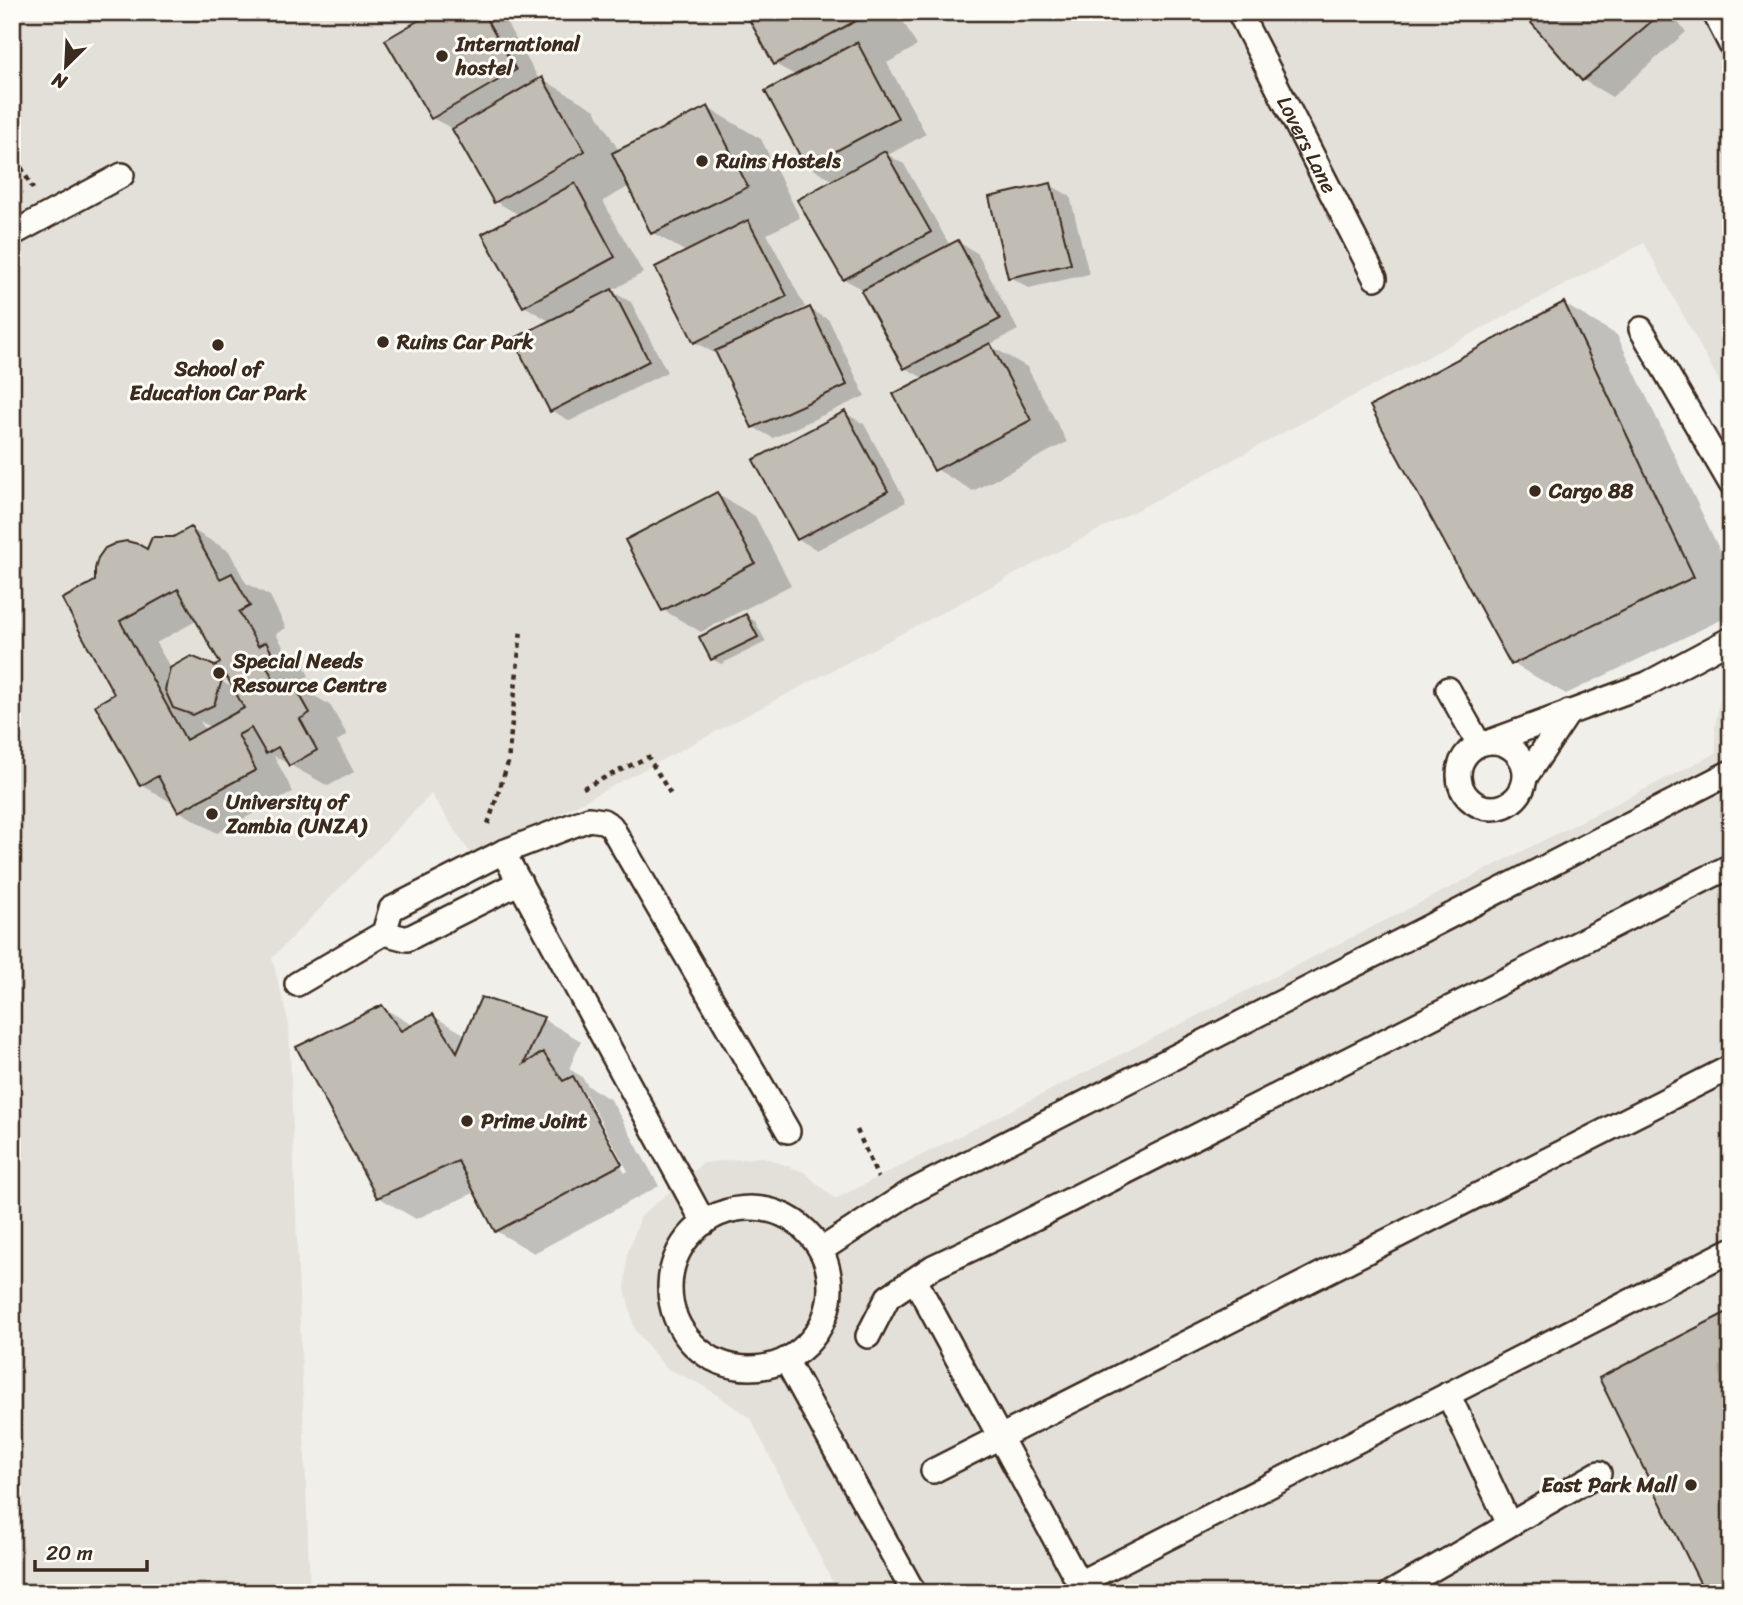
<svg xmlns="http://www.w3.org/2000/svg" width="1743" height="1605" font-family="Sriracha,sans-serif">
<rect width="100%" height="100%" fill="#f1efea"/>
<filter id="ink" filterUnits="userSpaceOnUse"><feTurbulence type="fractalNoise" baseFrequency=".0143" numOctaves="2"/><feDisplacementMap in="SourceGraphic" scale="14" xChannelSelector="R" yChannelSelector="G"/><feConvolveMatrix kernelMatrix="1 2 1 2 8 2 1 2 1" color-interpolation-filters="sRGB"/></filter>
<g filter="url(#ink)">
<path fill="#e3e0da" d="M 12,12 L 1731,12 L 1731,403 L 1644,243 L 474,859 L 431,794 L 272,958 L 289,1024 L 310,1593 L 12,1593 Z
M 1731,676 L 1731,1593 L 838,1593 L 751,1419 L 704,1386 L 666,1368 L 635,1330 L 625,1289 L 627,1254 L 641,1216 L 703,1163 L 763,1157 L 804,1172 L 835,1199 L 1716,753 L 1715,728 L 1719,703 Z"/>
<path fill="#0003" fill-rule="evenodd" d="M 437,12 L 500,12 L 540,81 L 542,79 L 595,110 L 619,151 L 708,108 L 761,139 L 800,218 L 767,234 L 805,307 L 791,314 L 793,317 L 810,309 L 829,320 L 865,396 L 773,438 L 753,427 L 718,351 L 714,353 L 695,342 L 688,253 L 653,233 L 630,186 L 603,201 L 643,273 L 611,291 L 631,302 L 667,372 L 570,421 L 551,410 L 551,322 L 524,306 L 519,215 L 495,201 L 455,130 L 432,118 Z
M 747,12 L 898,12 L 917,46 L 887,63 L 926,134 L 888,155 L 904,164 L 950,246 L 958,242 L 977,253 L 1018,330 L 989,345 L 1027,367 L 1067,442 L 973,491 L 936,469 L 925,379 L 905,368 L 863,290 L 844,279 L 834,181 L 808,166 L 797,76 L 775,64 Z
M 1532,12 L 1669,12 L 1686,32 L 1612,97 L 1583,80 Z
M 1050,185 L 1070,196 L 1089,274 L 1029,288 L 1010,277 Z
M 1564,304 L 1617,335 L 1731,574 L 1731,615 L 1566,694 L 1513,664 Z
M 845,413 L 864,424 L 906,502 L 817,550 L 798,539 Z
M 717,494 L 755,516 L 791,585 L 701,632 L 663,610 Z
M 191,529 L 229,551 L 246,583 L 270,596 L 286,628 L 276,634 L 289,657 L 304,666 L 309,676 L 300,682 L 304,690 L 330,705 L 347,735 L 337,741 L 354,772 L 328,786 L 274,756 L 293,792 L 217,833 L 179,811 L 176,805 L 141,785 L 116,695 L 64,599 L 148,551 ZM 198,620 L 222,664 L 215,668 L 171,669 L 156,643 ZM 218,675 L 233,684 L 233,688 L 216,678 ZM 200,721 L 212,728 L 206,731 Z
M 746,616 L 755,621 L 766,642 L 721,664 L 712,659 Z
M 482,999 L 543,1019 L 581,1041 L 569,1069 L 581,1076 L 588,1086 L 611,1100 L 659,1186 L 534,1253 L 496,1231 L 476,1192 L 416,1219 L 378,1197 L 382,1007 L 414,1026 L 433,1016 L 466,1035 ZM 576,1085 L 584,1091 L 628,1171 L 625,1173 Z"/>
<path fill="#c1bcb4" stroke="#3b2a1e" stroke-width="2" fill-rule="evenodd" d="M 433,12 L 482,12 L 516,70 L 431,119 L 385,40 Z
M 745,12 L 863,12 L 865,16 L 774,65 Z
M 1530,12 L 1656,12 L 1659,15 L 1582,81 L 1525,16 Z
M 857,42 L 898,118 L 806,167 L 765,91 Z
M 542,77 L 585,151 L 494,203 L 452,129 Z
M 708,106 L 748,187 L 651,234 L 612,153 Z
M 885,151 L 931,232 L 843,280 L 797,200 Z
M 575,183 L 615,257 L 523,307 L 482,234 Z
M 1051,183 L 1071,264 L 1008,278 L 989,197 Z
M 748,220 L 787,296 L 694,343 L 655,267 Z
M 958,240 L 1000,319 L 904,369 L 861,291 Z
M 612,289 L 649,361 L 550,412 L 513,339 Z
M 1564,302 L 1694,577 L 1511,665 L 1370,406 Z
M 810,307 L 847,385 L 752,428 L 715,351 Z
M 990,343 L 1031,420 L 934,471 L 893,394 Z
M 845,411 L 888,491 L 797,540 L 753,460 Z
M 717,492 L 755,563 L 662,611 L 625,540 Z
M 191,527 L 220,579 L 232,573 L 250,606 L 239,612 L 258,646 L 266,642 L 273,655 L 263,660 L 279,689 L 292,681 L 310,713 L 300,719 L 317,750 L 289,766 L 278,747 L 266,754 L 251,728 L 238,735 L 256,770 L 178,812 L 158,776 L 140,786 L 95,705 L 114,694 L 62,599 L 95,581 L 95,569 L 98,558 L 105,548 L 116,543 L 127,541 L 138,544 L 147,549 L 152,537 L 173,537 ZM 178,589 L 220,663 L 215,666 L 191,656 L 170,668 L 165,690 L 173,708 L 193,715 L 214,705 L 222,680 L 227,677 L 244,708 L 186,740 L 120,621 Z
M 746,614 L 758,637 L 711,660 L 699,637 Z
M 481,997 L 544,1017 L 524,1064 L 543,1052 L 563,1081 L 573,1076 L 622,1164 L 495,1232 L 458,1161 L 377,1198 L 296,1047 L 382,1005 L 401,1031 L 433,1014 L 457,1052 Z
M 1731,1310 L 1731,1593 L 1705,1593 L 1599,1378 Z"/>
<g fill="none" stroke-linecap="round" stroke-linejoin="round">
<defs>
<g id="lane">
<path id="s1" d="M 1239,12 L 1375,278"/>
<path d="M 1714,12 L 1731,45"/>
<path d="M 12,234 L 122,175"/>
<path d="M 1641,329 L 1731,484"/>
<path d="M 1448,689 L 1479,744"/>
<path d="M 1492,741 L 1647,684 L 1731,639"/>
<circle cx="1492" cy="775" r="33"/>
<path d="M 1526,776 L 1569,712"/>
<path d="M 384,933 L 407,939 L 520,882"/>
<path d="M 297,984 L 384,933 L 391,909 L 503,852"/>
<circle cx="750" cy="1288" r="80"/>
<path d="M 704,1223 L 503,852 L 589,819 L 603,821 L 611,826 L 788,1131"/>
<path d="M 821,1250 L 909,1193 L 1731,772"/>
<path d="M 915,1280 L 1079,1583"/>
<path d="M 868,1336 L 888,1297 L 933,1267 L 1001,1235 L 1731,866"/>
<path d="M 786,1360 L 914,1593"/>
<path d="M 1448,1394 L 1509,1524"/>
<path d="M 933,1471 L 1731,1067"/>
<path d="M 1082,1593 L 1079,1583 L 1731,1250"/>
<path d="M 1391,1593 L 1599,1473"/>
</g>
</defs>
<use href="#lane" stroke="#3b2a1e" stroke-width="28"/>
<path stroke="#3b2a1e" stroke-width="4.5" stroke-dasharray="5 5" stroke-linecap="butt" d="M 12,150 L 33,189
M 583,788 L 648,757 L 673,798
M 488,824 L 508,763 L 521,629
M 857,1130 L 878,1178"/>
<use href="#lane" stroke="#fdfcf7" stroke-width="23"/>
</g>
</g>
<g fill="#3b2a1e" stroke="#fdfcf7" stroke-width="2.5">
<circle cx="442" cy="56" r="7"/>
<circle cx="702" cy="161" r="7"/>
<circle cx="383" cy="342" r="7"/>
<circle cx="218" cy="345" r="7"/>
<circle cx="1535" cy="491" r="7"/>
<circle cx="219" cy="673" r="7"/>
<circle cx="212" cy="814" r="7"/>
<circle cx="467" cy="1121" r="7"/>
<circle cx="1691" cy="1485" r="7"/>
</g>
<g text-anchor="middle" dominant-baseline="central" stroke-width="6" stroke-linejoin="round" paint-order="stroke">
<g font-size="21" font-weight="bold" fill="#3b2a1e" stroke="#fdfcf7" text-anchor="start">
<text x="456" y="44">International<tspan x="456" dy="24">hostel</tspan></text>
<text x="716" y="161">Ruins Hostels</text>
<text x="397" y="342">Ruins Car Park</text>
<text x="218" y="369" text-anchor="middle">School of<tspan x="218" dy="24">Education Car Park</tspan></text>
<text x="1549" y="491">Cargo 88</text>
<text x="233" y="661">Special Needs<tspan x="233" dy="24">Resource Centre</tspan></text>
<text x="226" y="802">University of<tspan x="226" dy="24">Zambia (UNZA)</tspan></text>
<text x="481" y="1121">Prime Joint</text>
<text x="1677" y="1485" text-anchor="end">East Park Mall</text>
</g>
<g font-size="21" fill="#3b2a1e" stroke="#fdfcf7">
<text stroke="none"><textPath href="#s1" startOffset="149">Lovers Lane</textPath></text>
</g>
</g>
<rect width="1743" height="1605" fill="none" stroke="#fdfcf7" stroke-width="42"/>
<rect x="21" y="21" width="1701" height="1563" fill="none" stroke="#3b2a1e" stroke-width="2.5" filter="url(#ink)"/>
<g transform="translate(66 66) rotate(204)" stroke="#fdfcf7" stroke-width="5" paint-order="stroke">
<path d="M0-5L12 26L0 18L-12 26Z" fill="#3b2a1e"/>
<text y="-10" font-size="19" font-weight="bold" text-anchor="middle" fill="#3b2a1e">N</text>
</g>
<path d="M35 1560v10h112v-10" fill="none" stroke="#3b2a1e" stroke-width="3.5"/>
<text x="46" y="1560" font-size="21" fill="#3b2a1e" stroke="#fdfcf7" stroke-width="5" paint-order="stroke">20 m</text>
</svg>
